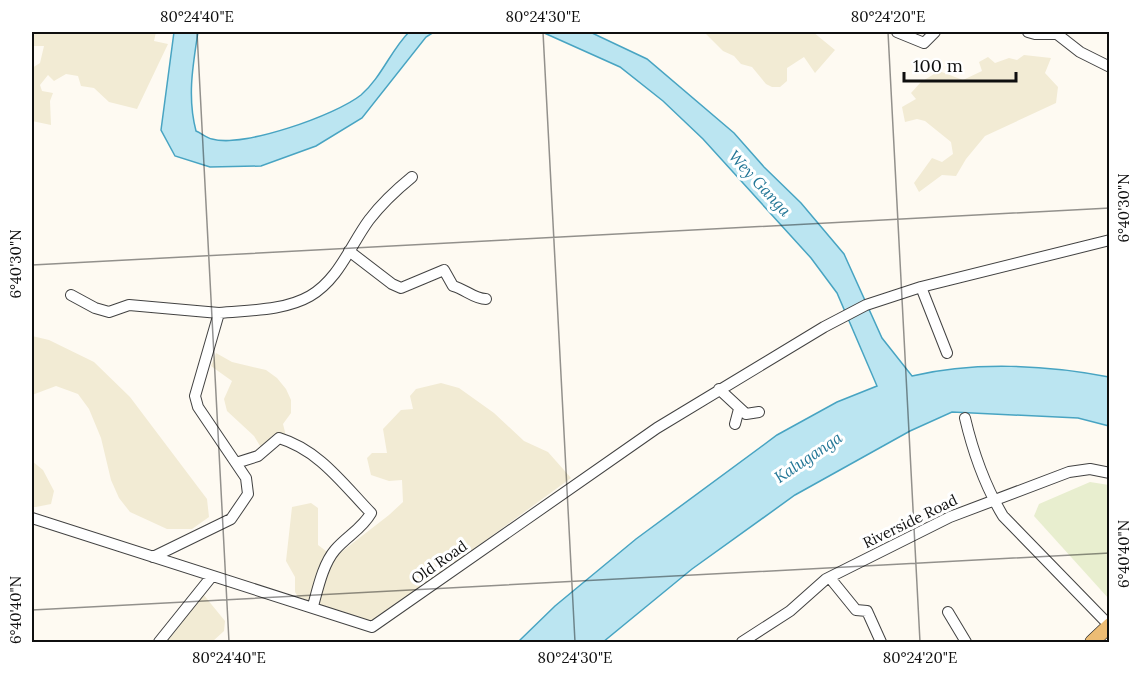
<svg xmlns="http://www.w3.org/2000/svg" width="1141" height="674" font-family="Lora,serif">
<rect width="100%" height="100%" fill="#fefaf2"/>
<path fill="#f2ebd4" d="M 32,32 L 156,32 L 154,41 L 168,44 L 137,109 L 109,102 L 94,88 L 81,86 L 78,76 L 66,74 L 54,81 L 48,75 L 40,85 L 42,91 L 53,93 L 50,101 L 51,125 L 32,121 L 32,68 L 40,63 L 44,46 L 32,46 Z
M 704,32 L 813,32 L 835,50 L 815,73 L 804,57 L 787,68 L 787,81 L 780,87 L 772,87 L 766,84 L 752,67 L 741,64 L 734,56 L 723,51 Z
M 1024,55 L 1051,58 L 1045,73 L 1058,87 L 1056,103 L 985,136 L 966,159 L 956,176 L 942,175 L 919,192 L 914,183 L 932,158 L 942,162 L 953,154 L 951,142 L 925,121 L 917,119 L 905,122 L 902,107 L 916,99 L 911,93 L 921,82 L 939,71 L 963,80 L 982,71 L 979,62 L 988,57 L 995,63 L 1009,58 L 1017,60 Z
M 32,336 L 49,340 L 94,362 L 130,397 L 207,499 L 209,517 L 192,529 L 167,529 L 130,512 L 119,498 L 111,480 L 101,438 L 89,409 L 78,394 L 56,386 L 32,395 Z
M 216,353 L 232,362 L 266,370 L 277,378 L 286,389 L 291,400 L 291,413 L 283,424 L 286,436 L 265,454 L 254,436 L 227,411 L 224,399 L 232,381 L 211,366 Z
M 441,383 L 459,388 L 494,413 L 524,441 L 548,452 L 571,478 L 378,619 L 368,621 L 298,597 L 295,592 L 295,577 L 286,561 L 292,507 L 311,503 L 318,508 L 318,545 L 330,554 L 340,553 L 389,515 L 403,502 L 402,480 L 389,481 L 371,475 L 367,458 L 372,453 L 387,453 L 383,429 L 401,410 L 413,409 L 410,396 L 416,389 Z
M 32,461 L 43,470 L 54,491 L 51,504 L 36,507 L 32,507 Z
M 203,594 L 225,621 L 224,631 L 212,642 L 167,642 Z"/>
<path fill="#e8eecf" d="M 1090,482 L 1109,485 L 1109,599 L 1034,516 L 1039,504 Z"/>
<path fill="#bbe5f1" stroke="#48a4c2" stroke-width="1.5" d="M 174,32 L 198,32 C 193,65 187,97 196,131 C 201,133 207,138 212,139 C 243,148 336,115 361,95 C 381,78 391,50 409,32 L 434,32 L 426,37 L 362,118 L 316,146 L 261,166 L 210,167 L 175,156 L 161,130 Z
M 542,32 L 590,32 L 647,59 L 734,133 L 764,167 L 801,203 L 844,254 L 882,338 L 912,376 C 975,361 1047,365 1109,377 L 1109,426 L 1078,418 L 952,412 L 910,431 L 795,495 L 692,569 L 603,642 L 518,642 L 555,606 L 636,539 L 777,435 L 837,402 L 877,386 L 837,293 L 811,258 L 703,139 L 663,101 L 620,67 Z"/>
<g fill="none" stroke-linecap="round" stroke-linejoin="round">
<defs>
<path id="minor" d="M 897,32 L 924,43 L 935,32
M 1028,32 L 1035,34 L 1057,34 L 1080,52 L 1110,67
M 349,251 L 392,284 L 401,288 L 444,270 L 453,286 C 465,289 474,299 486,299
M 921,287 L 947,353
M 71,295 L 95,308 L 109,312 L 129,305 L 219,313
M 719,389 L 746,414 L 759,412
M 965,418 C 973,452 985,486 1003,516 L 1109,625
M 735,424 L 739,409
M 236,463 L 258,456 L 279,438 C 319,450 343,484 371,513 C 362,529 347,536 335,550 C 323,564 318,588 313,606
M 32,518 L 372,627 L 657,428 L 824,327 L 866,305 L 921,287 L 1110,240
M 153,557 L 231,519 L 248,494 L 246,478 L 198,407 L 195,396 L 219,313 C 248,310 284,311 310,296 C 339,279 350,246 369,220 C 382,203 396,190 412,177
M 830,578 L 856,610 L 867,611 L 881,642
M 948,612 L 966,642
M 159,642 L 212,576
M 742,642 L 790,611 L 826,579 L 950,517 L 1069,472 L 1090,469 L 1110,473"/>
<path id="major" d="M 1092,642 L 1110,625"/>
</defs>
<use href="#minor" stroke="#424242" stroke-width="12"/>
<use href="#major" stroke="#202020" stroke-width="15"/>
<use href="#minor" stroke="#fff" stroke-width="10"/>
<use href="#major" stroke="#ecbc74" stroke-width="14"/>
</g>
<path fill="none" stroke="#0f0f0f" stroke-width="1.5" stroke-opacity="0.45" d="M 197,32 L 229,642M 543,32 L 575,642M 888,32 L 920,642M 32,265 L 1110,208M 32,610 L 1110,553"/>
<g text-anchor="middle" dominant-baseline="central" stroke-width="6" stroke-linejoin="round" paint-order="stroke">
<g font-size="15" fill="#0f0f0f" stroke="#fff">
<text transform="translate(910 521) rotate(-26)">Riverside Road</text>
<text transform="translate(439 562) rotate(-35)">Old Road</text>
</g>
<g font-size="16" font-style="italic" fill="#227696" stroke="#fff">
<text transform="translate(760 183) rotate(47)">Wey Ganga</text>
<text transform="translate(808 457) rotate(-34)">Kaluganga</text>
</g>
</g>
<rect width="1141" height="674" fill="none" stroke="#ffffff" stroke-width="66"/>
<path d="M904 72v9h112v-9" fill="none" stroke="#0f0f0f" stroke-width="3"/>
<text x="913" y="72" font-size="18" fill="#0f0f0f" stroke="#ffffff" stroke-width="4.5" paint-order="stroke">100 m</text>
<rect x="33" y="33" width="1075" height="608" fill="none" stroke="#0f0f0f" stroke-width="2"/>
<g font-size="15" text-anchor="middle" fill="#0f0f0f">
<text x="197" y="22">80°24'40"E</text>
<text x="543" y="22">80°24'30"E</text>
<text x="888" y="22">80°24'20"E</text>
<text transform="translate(1124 208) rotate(-90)" y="5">6°40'30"N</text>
<text transform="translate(16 264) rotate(-90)" y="5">6°40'30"N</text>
<text transform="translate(1124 554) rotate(-90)" y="5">6°40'40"N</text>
<text transform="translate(16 610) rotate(-90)" y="5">6°40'40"N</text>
<text x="229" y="663">80°24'40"E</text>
<text x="575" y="663">80°24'30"E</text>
<text x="920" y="663">80°24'20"E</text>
</g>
</svg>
